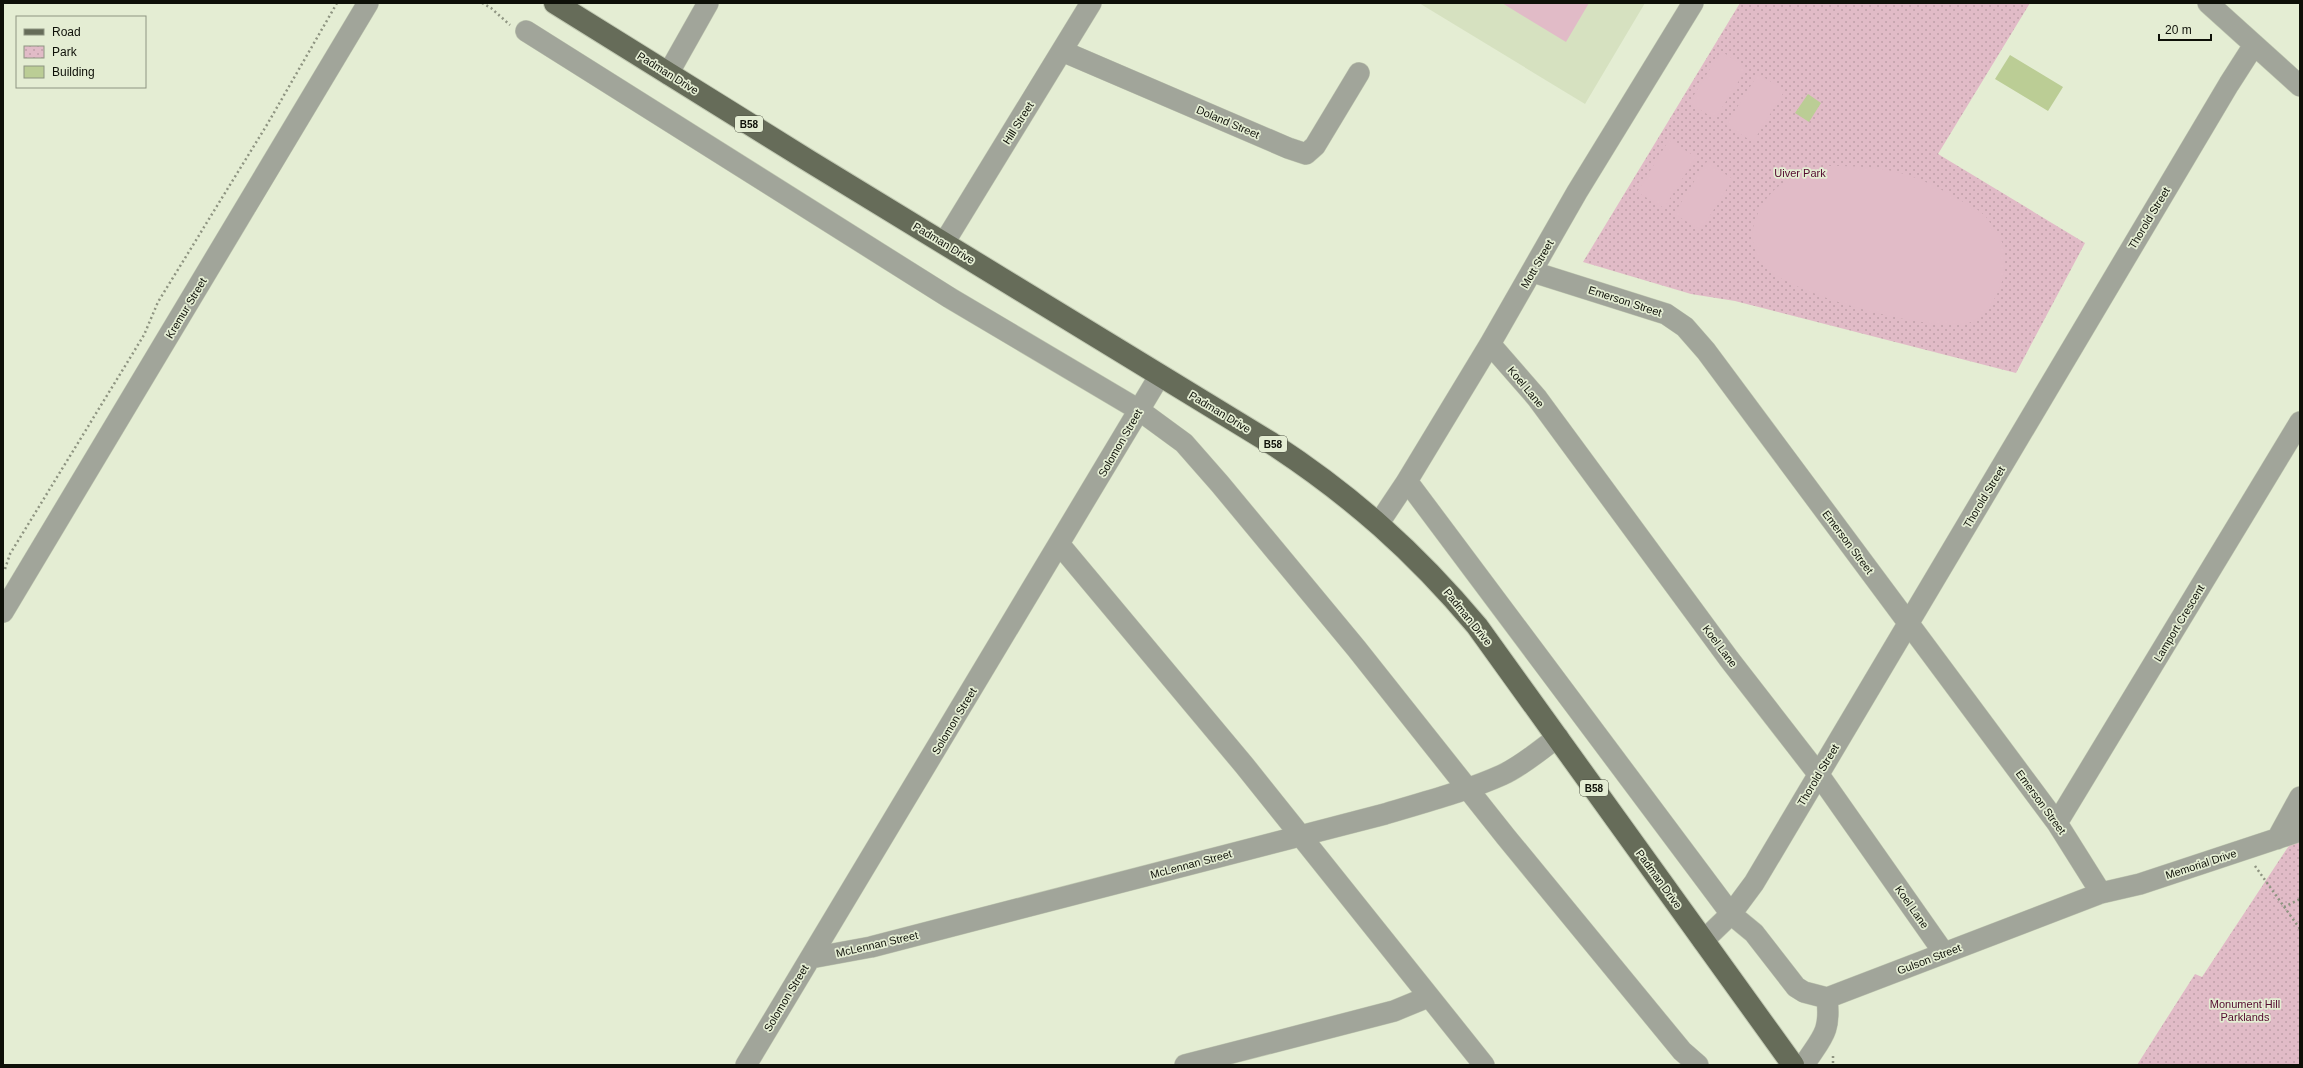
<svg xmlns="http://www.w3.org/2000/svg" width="2303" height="1068" font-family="Arial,sans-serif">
<defs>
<pattern id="park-dots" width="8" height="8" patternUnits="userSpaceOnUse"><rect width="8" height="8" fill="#e1bbc7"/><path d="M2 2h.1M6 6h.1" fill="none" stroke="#c0a0a9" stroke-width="1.8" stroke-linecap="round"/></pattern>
</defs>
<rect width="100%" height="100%" fill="#e4edd3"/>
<path fill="#d6e1c0" d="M 1419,3 L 1645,3 L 1585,104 Z"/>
<path fill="url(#park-dots)" d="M 1740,3 L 2030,3 L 1938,154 L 2085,243 L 2016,373 L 1735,301 L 1691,294 L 1583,262 Z
M 2300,829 L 2300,1065 L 2137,1065 L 2195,974 L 2202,977 Z"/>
<path fill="#e1bbc7" d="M 1502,3 L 1589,3 L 1566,42 Z
M 1721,51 L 1747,68 L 1715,119 L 1689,103 Z
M 1758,74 L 1785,90 L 1753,142 L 1726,125 Z
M 1669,140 L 1696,157 L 1664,208 L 1637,192 Z
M 1706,162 L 1733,179 L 1701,230 L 1674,214 Z
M 1827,166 C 1883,166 1909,170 1958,199 C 1967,204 1979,209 1986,217 C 1991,224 2001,237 2003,245 C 2011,272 1996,309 1971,322 C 1967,325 1957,324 1952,324 C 1911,326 1802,296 1770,271 C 1754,258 1748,237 1756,218 C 1770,183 1793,176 1827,166 Z"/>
<path fill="#bbcd95" d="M 2010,55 L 2063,87 L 2048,111 L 1995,79 Z
M 1808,94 L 1821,103 L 1809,122 L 1795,113 Z"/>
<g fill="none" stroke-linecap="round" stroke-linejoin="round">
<defs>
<path id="minor" d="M 2208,3 L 2300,86
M 526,31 L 950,298 L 1139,410 L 1184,443 L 1220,484 L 1356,648 L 1506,837 L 1682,1051 L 1698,1065
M 1062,51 L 1288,148 L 1306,154 L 1315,146 L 1359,73
M 668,74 L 708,3
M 944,243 L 1091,3
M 1533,272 L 1666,314 L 1685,327 L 1706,351 L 2057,823 L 2101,893
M 1490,344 L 1537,398 L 1729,659 L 1819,775 L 1944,953
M 1407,481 L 1731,914 L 1754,933 L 1796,987 L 1804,992 L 1827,998
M 1379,523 L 1407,481 L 1490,344 L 1577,192 L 1693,3
M 1060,545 L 1244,765 L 1484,1065
M 3,612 L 368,3
M 2057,823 L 2300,422
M 2277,839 L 2300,797
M 1703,941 L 1731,914 L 1754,883 L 2229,84 L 2254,45
M 811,958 L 871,947 L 1385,814 C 1424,802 1464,792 1502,775 C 1522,766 1540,750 1558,737
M 1827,998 L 2101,893 L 2140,884 L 2300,831
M 746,1065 L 1160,375
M 1185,1065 L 1394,1011 L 1428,997
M 1804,1065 C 1822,1037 1831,1033 1827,998"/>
<path id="major" d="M 555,3 L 809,161 L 1271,443 C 1352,496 1415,552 1477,626 L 1793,1065"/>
</defs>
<use href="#minor" stroke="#c2cab3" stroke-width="22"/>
<use href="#major" stroke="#c2cab3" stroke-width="24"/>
<path stroke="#8e9481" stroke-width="2.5" stroke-dasharray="2 3" stroke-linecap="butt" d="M 482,3 L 491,8 L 510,25
M 5,569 L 10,554 L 144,335 L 158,302 L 268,123 L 337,3
M 2255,866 L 2300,929
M 2284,907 L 2300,899
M 1833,1056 L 1833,1065"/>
<use href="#minor" stroke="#a1a59a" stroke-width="21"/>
<use href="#major" stroke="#666c59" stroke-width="22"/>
</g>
<g text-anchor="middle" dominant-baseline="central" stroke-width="3.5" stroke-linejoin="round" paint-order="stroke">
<g fill="#e4edd3" stroke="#4e5245" stroke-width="1">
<rect x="735" y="116" width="28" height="16" rx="3"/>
<rect x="1259" y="436" width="28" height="16" rx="3"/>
<rect x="1580" y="780" width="28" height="16" rx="3"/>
</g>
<g font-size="10" font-weight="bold" fill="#0e1008">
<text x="749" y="124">B58</text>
<text x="1273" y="444">B58</text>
<text x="1594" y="788">B58</text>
</g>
<g font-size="11" fill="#0e1008" stroke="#e4edd3">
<text transform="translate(668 73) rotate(32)">Padman Drive</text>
<text transform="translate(1228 122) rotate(23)">Doland Street</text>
<text transform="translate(1018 123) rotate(-58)">Hill Street</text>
<text transform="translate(2149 218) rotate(-59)">Thorold Street</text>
<text transform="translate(944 243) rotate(31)">Padman Drive</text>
<text transform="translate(1537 264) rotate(-60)">Mott Street</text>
<text transform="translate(1625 301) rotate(18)">Emerson Street</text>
<text transform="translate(186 308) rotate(-59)">Kremur Street</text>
<text transform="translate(1526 387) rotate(50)">Koel Lane</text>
<text transform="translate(1220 412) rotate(31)">Padman Drive</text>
<text transform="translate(1120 443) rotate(-60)">Solomon Street</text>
<text transform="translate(1984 497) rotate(-59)">Thorold Street</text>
<text transform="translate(1848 542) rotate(53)">Emerson Street</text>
<text transform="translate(1468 617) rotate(51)">Padman Drive</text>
<text transform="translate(2179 623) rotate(-59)">Lamport Crescent</text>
<text transform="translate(1720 646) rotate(53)">Koel Lane</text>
<text transform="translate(954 721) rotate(-59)">Solomon Street</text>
<text transform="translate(1818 775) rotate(-59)">Thorold Street</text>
<text transform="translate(2041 802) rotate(54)">Emerson Street</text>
<text transform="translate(1191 864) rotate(-15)">McLennan Street</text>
<text transform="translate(2201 864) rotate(-18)">Memorial Drive</text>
<text transform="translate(1659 879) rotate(54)">Padman Drive</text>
<text transform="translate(1912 907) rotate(55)">Koel Lane</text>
<text transform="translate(877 944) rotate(-13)">McLennan Street</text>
<text transform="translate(1929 959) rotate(-21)">Gulson Street</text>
<text transform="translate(786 998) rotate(-59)">Solomon Street</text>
</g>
<g font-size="11" fill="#540b2f" stroke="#e4edd3">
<text x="1800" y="173">Uiver Park</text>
<text x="2245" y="1004">Monument Hill<tspan x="2245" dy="13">Parklands</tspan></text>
</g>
</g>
<rect width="2303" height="1068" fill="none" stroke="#0e1008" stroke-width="8"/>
<rect x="16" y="16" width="130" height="72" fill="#e4edd3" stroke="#8e9582"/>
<rect x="24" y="29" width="20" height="6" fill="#666c59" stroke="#8e9582"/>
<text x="52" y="36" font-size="12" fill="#0e1008">Road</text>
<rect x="24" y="46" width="20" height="12" fill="url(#park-dots)" stroke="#8e9582"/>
<text x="52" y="56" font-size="12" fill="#0e1008">Park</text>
<rect x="24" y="66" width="20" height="12" fill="#bbcd95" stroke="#8e9582"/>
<text x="52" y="76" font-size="12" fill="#0e1008">Building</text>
<path d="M2159 34v6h52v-6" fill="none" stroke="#0e1008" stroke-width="2"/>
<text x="2165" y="34" font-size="12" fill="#0e1008" stroke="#e4edd3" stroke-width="3" paint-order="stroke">20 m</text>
</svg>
